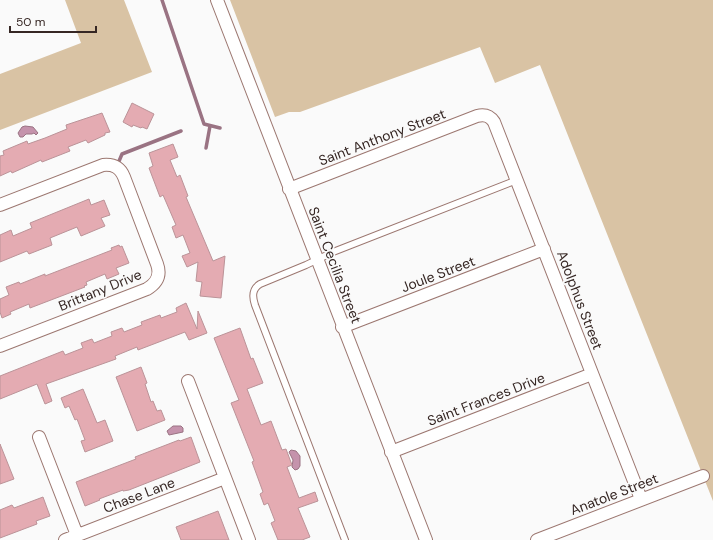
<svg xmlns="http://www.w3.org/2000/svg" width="713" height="540" font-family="'DM Sans',sans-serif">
<rect width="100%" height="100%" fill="#fafafa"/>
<path fill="#d9c3a4" d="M 65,0 L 124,0 L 152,72 L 0,130 L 0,74 L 81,43 Z
M 230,0 L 713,0 L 713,501 L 540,65 L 495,83 L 480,47 L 300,112 L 289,112 L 275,117 Z"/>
<path fill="#c593ac" stroke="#9a7383" d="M 25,126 L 33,127 L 38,133 L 36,135 L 34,133 L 32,134 L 26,134 L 23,137 L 20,137 L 18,133 L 22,127 Z
M 173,426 L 181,426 L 183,428 L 183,432 L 169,435 L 167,431 Z
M 291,450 L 296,451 L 300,456 L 300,466 L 298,469 L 295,470 L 292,467 L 293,460 L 289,452 Z"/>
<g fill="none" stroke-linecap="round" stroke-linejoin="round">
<path stroke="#9a7383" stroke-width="3.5" d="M 162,0 L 204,124 L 220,128
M 206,148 L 210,126
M 117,166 L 122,154 L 181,131"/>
</g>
<path fill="#e4abb2" stroke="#bb9398" d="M 132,103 L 154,114 L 147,129 L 142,127 L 141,128 L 133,125 L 132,127 L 123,122 Z
M 102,113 L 110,132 L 105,133 L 105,135 L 88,143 L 86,140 L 68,147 L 70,151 L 42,162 L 41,160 L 12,173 L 11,171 L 0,176 L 0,156 L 4,155 L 3,151 L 27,141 L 28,144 L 45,138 L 67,129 L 66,125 Z
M 173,144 L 178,157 L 170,160 L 177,177 L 180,175 L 188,196 L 186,197 L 213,261 L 225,256 L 221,298 L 200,296 L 202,282 L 196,281 L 198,262 L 187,267 L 182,256 L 190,253 L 183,235 L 176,238 L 172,227 L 176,225 L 163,195 L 160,197 L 149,168 L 153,166 L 149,153 Z
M 89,199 L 91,205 L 104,200 L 110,215 L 101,218 L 105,226 L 81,236 L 77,227 L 50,238 L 52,245 L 29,254 L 27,251 L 0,262 L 0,235 L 11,230 L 13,236 L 32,228 L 30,223 Z
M 119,245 L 120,247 L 122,246 L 129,263 L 116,268 L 119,274 L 107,279 L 105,274 L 86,282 L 87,285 L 84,286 L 85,287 L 30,308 L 29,304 L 10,312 L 11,314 L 2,318 L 0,312 L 0,299 L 9,295 L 6,287 L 19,282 L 20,284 L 45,274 L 45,276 L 112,250 L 111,248 Z
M 186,303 L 197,329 L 198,311 L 207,333 L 189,340 L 185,332 L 138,350 L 137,347 L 115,356 L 116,359 L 46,384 L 52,401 L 45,404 L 37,384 L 0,399 L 0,376 L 63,351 L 65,355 L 83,348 L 81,343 L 92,339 L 94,343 L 112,336 L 111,332 L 122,328 L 124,332 L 142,325 L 141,322 L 160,315 L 161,318 L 177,312 L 176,308 Z
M 240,328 L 251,359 L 253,358 L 263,383 L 247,389 L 261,425 L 271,421 L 282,450 L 286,449 L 292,465 L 287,467 L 299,498 L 315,492 L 318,501 L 298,508 L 310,537 L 302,540 L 278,540 L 271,523 L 275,521 L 268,503 L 264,505 L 260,494 L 263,492 L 252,462 L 254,461 L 231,403 L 239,400 L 214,338 Z
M 141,367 L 147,383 L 145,384 L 151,402 L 153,401 L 157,411 L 161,410 L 165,420 L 137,431 L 116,377 Z
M 83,389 L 97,423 L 105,420 L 113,441 L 85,452 L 81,441 L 85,440 L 77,419 L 75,420 L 69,406 L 65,408 L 61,398 Z
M 191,437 L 200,462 L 129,490 L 123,491 L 123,490 L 99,499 L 100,500 L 85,506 L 76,482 L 136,459 L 135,457 L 179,440 L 180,441 Z
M 0,444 L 14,479 L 0,484 Z
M 43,497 L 50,516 L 36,521 L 37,524 L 0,538 L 0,510 L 12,505 L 14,508 Z
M 218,511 L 229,540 L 181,540 L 176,527 Z"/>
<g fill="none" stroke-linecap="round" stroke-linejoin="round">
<defs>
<path id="lane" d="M 345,540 L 255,305 C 252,296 252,289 260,284 L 306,265 L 333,252 L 517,180"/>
<path id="street" d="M 217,0 L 426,540
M 289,189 L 477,116 C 485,114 490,116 494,122 L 641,499
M 0,205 L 103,165 C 113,164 120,167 124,177 L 157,264 C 161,275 157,283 147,289 L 0,346
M 342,327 L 544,249
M 188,381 L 249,540
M 39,437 L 77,535
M 391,452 L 592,374
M 65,540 L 225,478
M 537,540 L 703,476"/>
</defs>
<use href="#lane" stroke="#9c7770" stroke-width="8"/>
<use href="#street" stroke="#9c7770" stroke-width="14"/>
<use href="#lane" stroke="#fff" stroke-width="6"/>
<use href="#street" stroke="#fff" stroke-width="12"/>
</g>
<g text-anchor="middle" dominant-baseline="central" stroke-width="3.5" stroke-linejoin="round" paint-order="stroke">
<g font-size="14" fill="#362724" stroke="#fafafa">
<text transform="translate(382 137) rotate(-21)">Saint Anthony Street</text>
<text transform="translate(335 265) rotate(69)">Saint Cecilia Street</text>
<text transform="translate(438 274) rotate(-21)">Joule Street</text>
<text transform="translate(100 290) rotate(-22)">Brittany Drive</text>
<text transform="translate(580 300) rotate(69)">Adolphus Street</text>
<text transform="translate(486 399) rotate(-21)">Saint Frances Drive</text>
<text transform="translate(614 494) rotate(-21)">Anatole Street</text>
<text transform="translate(139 495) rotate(-21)">Chase Lane</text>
</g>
</g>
<path d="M10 26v6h86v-6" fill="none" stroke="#362724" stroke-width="2"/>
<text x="16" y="26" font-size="12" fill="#362724" stroke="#fafafa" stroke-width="3" paint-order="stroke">50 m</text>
</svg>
